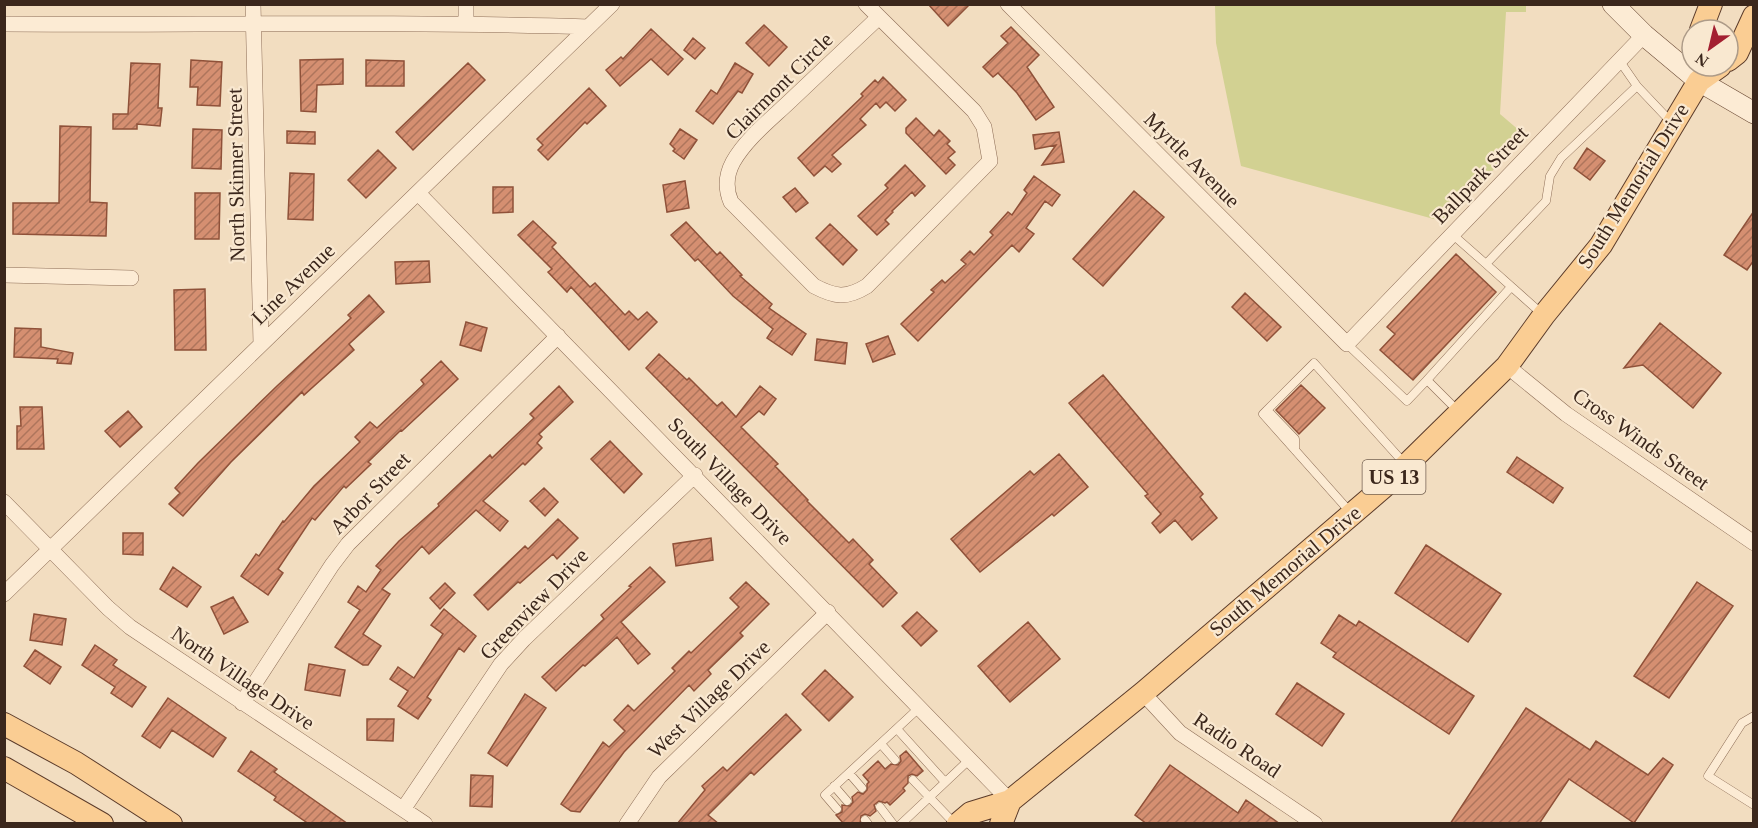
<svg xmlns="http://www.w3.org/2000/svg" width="1758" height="828" font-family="'Times New Roman',serif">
<defs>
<pattern id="building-hatch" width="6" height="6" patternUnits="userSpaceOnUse" patternTransform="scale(1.5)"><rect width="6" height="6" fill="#d58f71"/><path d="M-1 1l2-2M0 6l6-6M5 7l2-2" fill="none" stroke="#ae755c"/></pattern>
</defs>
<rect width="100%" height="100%" fill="#f2ddc0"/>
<path fill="#d2d192" d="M 1215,5 L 1526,5 L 1526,12 L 1506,12 L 1500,114 L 1527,137 L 1441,221 L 1241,166 L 1216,43 Z"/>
<path fill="url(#building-hatch)" stroke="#8f5139" stroke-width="1.5" d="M 928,4 L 970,4 L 948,26 Z
M 764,25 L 787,47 L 769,66 L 746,43 Z
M 1011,27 L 1039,55 L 1027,67 L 1054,107 L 1036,120 L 1017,93 L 998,73 L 993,77 L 983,67 L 1008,43 L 1001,36 Z
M 651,29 L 683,59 L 668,75 L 651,59 L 620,86 L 606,70 L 621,57 L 623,59 Z
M 693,38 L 705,48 L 695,59 L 684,50 Z
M 343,59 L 343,84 L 317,85 L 316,112 L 301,111 L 300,60 Z
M 191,60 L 222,62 L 220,106 L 197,105 L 198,87 L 190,87 Z
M 366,60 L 404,61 L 404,86 L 366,86 Z
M 131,63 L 160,64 L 158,108 L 162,108 L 160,126 L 137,124 L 137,129 L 113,129 L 113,114 L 128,114 Z
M 468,63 L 485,80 L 413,150 L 396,132 Z
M 735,63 L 753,74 L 742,93 L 738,91 L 713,124 L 696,111 L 711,90 L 717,94 Z
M 883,77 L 906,100 L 895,111 L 886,102 L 880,108 L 876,103 L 860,119 L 866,125 L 832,155 L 841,164 L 832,172 L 825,166 L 814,176 L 798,158 L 863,96 L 861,94 L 875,80 L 878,83 Z
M 589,88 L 606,106 L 587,124 L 585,122 L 548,160 L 538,150 L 543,145 L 537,139 Z
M 916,118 L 934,136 L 939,130 L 950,141 L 947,144 L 955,152 L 948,158 L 955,165 L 946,174 L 906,133 L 906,128 Z
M 60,126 L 91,127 L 90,202 L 107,203 L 106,236 L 13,234 L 13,203 L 59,203 Z
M 193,129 L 222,130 L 221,169 L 192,168 Z
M 680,129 L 697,140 L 684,159 L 673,151 L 675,149 L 670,144 Z
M 287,131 L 315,132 L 315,144 L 287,143 Z
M 1059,132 L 1064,162 L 1042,165 L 1056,145 L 1035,149 L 1033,135 Z
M 1587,148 L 1605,161 L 1590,180 L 1574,168 Z
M 378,150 L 396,168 L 366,198 L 348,180 Z
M 905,165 L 925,186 L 915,196 L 912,192 L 892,211 L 893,212 L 885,220 L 889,224 L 877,235 L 858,216 L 888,188 L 885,185 Z
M 290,173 L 314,174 L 313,220 L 288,219 Z
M 1034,176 L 1060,195 L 1052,206 L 1045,201 L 1026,228 L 1034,234 L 1019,252 L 1012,245 L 918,341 L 901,324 L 934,292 L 931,290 L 942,280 L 945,283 L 966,264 L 961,260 L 970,251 L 974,255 L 993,235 L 990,232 L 1008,212 L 1012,215 L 1027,193 L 1024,190 Z
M 685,181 L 689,208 L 667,212 L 663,185 Z
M 493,187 L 513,187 L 513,212 L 493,213 Z
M 795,188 L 808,203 L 796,212 L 783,197 Z
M 1134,191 L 1164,217 L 1103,286 L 1073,259 Z
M 195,193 L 220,193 L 219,239 L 195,239 Z
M 1754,211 L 1754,260 L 1747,270 L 1724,255 Z
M 533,221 L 556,243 L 552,247 L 590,287 L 595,283 L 625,315 L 629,311 L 638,320 L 647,312 L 657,322 L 629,350 L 571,287 L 567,292 L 548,272 L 552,269 L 518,235 Z
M 686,222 L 717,255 L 720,252 L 742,275 L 740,276 L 772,304 L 769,308 L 806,334 L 792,355 L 767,338 L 773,329 L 733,296 L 698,259 L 695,261 L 671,235 Z
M 830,224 L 857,250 L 843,265 L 816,238 Z
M 1456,254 L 1496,292 L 1413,380 L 1380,350 L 1395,334 L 1387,327 Z
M 429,261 L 430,282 L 396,284 L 395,262 Z
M 205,289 L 206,350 L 175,350 L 174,290 Z
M 1245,293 L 1281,327 L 1267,341 L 1232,307 Z
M 369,295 L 384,312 L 349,344 L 354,350 L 304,395 L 302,392 L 231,462 L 183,516 L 169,504 L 180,493 L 175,488 L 198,463 L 277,386 L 351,318 L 348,315 Z
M 466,322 L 487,328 L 481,351 L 460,345 Z
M 1660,323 L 1721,373 L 1693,408 L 1643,365 L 1624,368 Z
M 15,328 L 41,329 L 41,347 L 73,353 L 71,364 L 57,363 L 58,359 L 14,357 Z
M 888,336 L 895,354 L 873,362 L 866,344 Z
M 817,339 L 847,343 L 845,364 L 815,360 Z
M 659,354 L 687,380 L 689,378 L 717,406 L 722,402 L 736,417 L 760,386 L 776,399 L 764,415 L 759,411 L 741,427 L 778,464 L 775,466 L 808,500 L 807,501 L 849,543 L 853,539 L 873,560 L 869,564 L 897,593 L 883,607 L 646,368 Z
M 441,361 L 458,379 L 402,431 L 401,430 L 368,462 L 371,464 L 346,488 L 344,486 L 315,520 L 312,518 L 278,569 L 283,573 L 268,595 L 241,576 L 256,554 L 259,556 L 283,521 L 284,522 L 314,486 L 360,442 L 355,437 L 370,422 L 377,428 L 424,384 L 421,380 Z
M 1103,375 L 1203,494 L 1200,497 L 1217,518 L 1192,540 L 1175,520 L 1160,533 L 1152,523 L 1161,514 L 1145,496 L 1148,494 L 1069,403 Z
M 1301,385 L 1325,408 L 1299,434 L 1276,410 Z
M 559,386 L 573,402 L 539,434 L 542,437 L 537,443 L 542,448 L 525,465 L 523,463 L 483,501 L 508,521 L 500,531 L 476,510 L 429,554 L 422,546 L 382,589 L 390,594 L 363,634 L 381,646 L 368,665 L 363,665 L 335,647 L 360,610 L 348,602 L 358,586 L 366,592 L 381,570 L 376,566 L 399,541 L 439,506 L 438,504 L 490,455 L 492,458 L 534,418 L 530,414 Z
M 20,407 L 42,407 L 44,449 L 17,449 L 17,426 L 21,426 Z
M 128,411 L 142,427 L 120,447 L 105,431 Z
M 610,441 L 642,474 L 624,493 L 591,459 Z
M 1059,454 L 1088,487 L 1054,516 L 1052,514 L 980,572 L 951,539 L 1030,471 L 1034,475 Z
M 1517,457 L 1563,488 L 1553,503 L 1507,472 Z
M 544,488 L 558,502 L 545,516 L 530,501 Z
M 558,519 L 578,538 L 557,559 L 553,554 L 520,583 L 518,582 L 488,610 L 474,595 L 525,546 L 528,549 Z
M 123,533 L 143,533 L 143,555 L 123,554 Z
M 711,538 L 713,560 L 676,566 L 673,544 Z
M 1426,545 L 1501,594 L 1468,642 L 1395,593 Z
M 173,567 L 201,587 L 187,607 L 160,589 Z
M 650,567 L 665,582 L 621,622 L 650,654 L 638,664 L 617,637 L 585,666 L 583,665 L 556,691 L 542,677 L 604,619 L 601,615 L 631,587 L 629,586 Z
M 746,582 L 769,604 L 740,633 L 743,636 L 708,670 L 711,674 L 694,691 L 689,685 L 649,726 L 624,752 L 580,812 L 571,811 L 561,804 L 603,742 L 609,747 L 625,731 L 614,720 L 628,705 L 634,711 L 675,671 L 672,668 L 689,651 L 691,653 L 739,607 L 730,598 Z
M 1697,582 L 1733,606 L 1669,698 L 1634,676 Z
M 445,583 L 455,593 L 440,609 L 430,598 Z
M 233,597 L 248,622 L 224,634 L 211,607 Z
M 444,609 L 476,636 L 464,652 L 459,648 L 427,697 L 431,700 L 418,719 L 398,706 L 408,691 L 390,679 L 398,667 L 414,678 L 443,634 L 431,625 Z
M 917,612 L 937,631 L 921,646 L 902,626 Z
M 34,614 L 66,619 L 62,645 L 30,640 Z
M 1339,615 L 1356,626 L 1359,621 L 1474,696 L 1449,734 L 1333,657 L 1336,653 L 1321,643 Z
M 1028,622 L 1060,659 L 1010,702 L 978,666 Z
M 95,645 L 117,660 L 113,665 L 146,687 L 132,707 L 111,693 L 115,687 L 82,665 Z
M 35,650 L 61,667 L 50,684 L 24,666 Z
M 309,664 L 345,670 L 340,696 L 305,690 Z
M 825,670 L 853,697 L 829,721 L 802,694 Z
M 1297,683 L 1344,714 L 1322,746 L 1276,714 Z
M 525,694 L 546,708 L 507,766 L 488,753 Z
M 168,698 L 226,738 L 213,757 L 172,730 L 160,748 L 142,736 Z
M 1526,708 L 1590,750 L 1596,741 L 1648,775 L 1663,758 L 1673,765 L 1634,823 L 1569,779 L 1539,824 L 1450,824 Z
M 786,714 L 801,730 L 754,775 L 751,772 L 708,815 L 719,824 L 677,824 L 705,790 L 702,786 L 723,767 L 727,771 Z
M 367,719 L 394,719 L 393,741 L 367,740 Z
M 251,751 L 277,769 L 274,772 L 348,824 L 309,824 L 274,800 L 276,797 L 238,771 Z
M 906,751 L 923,771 L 917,776 L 912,774 L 908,776 L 908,783 L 903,788 L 905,791 L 890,805 L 887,802 L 885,803 L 879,801 L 874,805 L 876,811 L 870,816 L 865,814 L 861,816 L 860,824 L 844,824 L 836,815 L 842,812 L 842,805 L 850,806 L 853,802 L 852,797 L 858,792 L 863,794 L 867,790 L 867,784 L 869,782 L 863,775 L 878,761 L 885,769 L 891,764 L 898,765 L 901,761 L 900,756 Z
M 1170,765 L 1238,813 L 1246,800 L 1280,824 L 1147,824 L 1135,815 Z
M 471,775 L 493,776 L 492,807 L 470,806 Z"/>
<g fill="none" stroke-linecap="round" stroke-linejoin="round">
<defs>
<path id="service" d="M 1619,60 L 1637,86
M 1452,234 L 1486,264
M 1541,313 L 1486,264 L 1546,201 L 1550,176 L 1561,158 L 1637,86 L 1672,123
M 1347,344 L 1407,401 L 1427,380 L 1459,412
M 1427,380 L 1511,287
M 1267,410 L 1295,439 L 1295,450
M 1351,513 L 1263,414 L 1314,363 L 1404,463
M 1754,716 L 1742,723 L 1708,776 L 1754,805
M 897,729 L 945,782
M 881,744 L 895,760
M 849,773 L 862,788
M 913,780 L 955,824
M 834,786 L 847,801
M 880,807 L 893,824
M 837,809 L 825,795 L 920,707
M 865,820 L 868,824
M 901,824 L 970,759"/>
<path id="minor" d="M 253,4 L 261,344
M 866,4 L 879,17 L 974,111 L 984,127 L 990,161 L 867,286 C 846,299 835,297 814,286 L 731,202 C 725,188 726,175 733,162 C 746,139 770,120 789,102 C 819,74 849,45 879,17
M 1008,4 L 1347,344 L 1644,35
M 466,23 L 466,4
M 4,24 C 199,25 393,21 588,27
M 418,193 L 1010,801
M 4,275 L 131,278
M 1507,366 L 1566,414 L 1754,543
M 4,502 L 108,608 L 130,627 L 425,824
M 4,594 L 612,4
M 1143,693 L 1180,733 L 1315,824
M 242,703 L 332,565 L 348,544 L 558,336
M 404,808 L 501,664 L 524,639 L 695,475
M 627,824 L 659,777 L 828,612"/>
<path id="secondary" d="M 1613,4 L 1644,35 L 1699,81 L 1754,113"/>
<path id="primary" d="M 1701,30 L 1711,4
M 1728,60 L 1737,53 L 1754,16
M 4,724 L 76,763 L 171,824
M 4,768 L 102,824
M 958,824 L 971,813 L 1010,801 L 1143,693 L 1387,484 L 1507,366 L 1544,315 L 1601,245 L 1699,81 L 1720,66
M 1001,824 L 1010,801"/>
</defs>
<use href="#service" stroke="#8d6d56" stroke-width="9"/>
<use href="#minor" stroke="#8d6d56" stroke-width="16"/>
<use href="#secondary" stroke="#6f4e39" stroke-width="22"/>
<use href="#primary" stroke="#5b3b2a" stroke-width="24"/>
<use href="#service" stroke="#fcebd4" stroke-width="8"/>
<use href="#minor" stroke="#fcebd4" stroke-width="15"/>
<use href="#secondary" stroke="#fcebd4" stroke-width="21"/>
<use href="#primary" stroke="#facd93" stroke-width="22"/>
</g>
<g text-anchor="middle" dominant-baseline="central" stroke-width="4.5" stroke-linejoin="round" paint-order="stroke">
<rect fill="#f9e8d0" stroke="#746152" stroke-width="1.5" x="1362.5" y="460" width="63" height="34" rx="4.5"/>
<g font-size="20" font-weight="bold" fill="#3b271c">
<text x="1394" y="477">US 13</text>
</g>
<g font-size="21" fill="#3b271c" stroke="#f9e8d0">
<text transform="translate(779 86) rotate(-45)">Clairmont Circle</text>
<text transform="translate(1192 160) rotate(45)">Myrtle Avenue</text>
<text transform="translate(236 175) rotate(-91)">North Skinner Street</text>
<text transform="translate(1480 175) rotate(-46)">Ballpark Street</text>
<text transform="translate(1633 186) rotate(-58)">South Memorial Drive</text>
<text transform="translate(293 284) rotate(-44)">Line Avenue</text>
<text transform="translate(1641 439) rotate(35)">Cross Winds Street</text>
<text transform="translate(730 481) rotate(46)">South Village Drive</text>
<text transform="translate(370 493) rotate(-46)">Arbor Street</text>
<text transform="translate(1285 571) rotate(-40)">South Memorial Drive</text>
<text transform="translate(534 604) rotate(-46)">Greenview Drive</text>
<text transform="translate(243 678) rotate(34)">North Village Drive</text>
<text transform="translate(709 699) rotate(-44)">West Village Drive</text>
<text transform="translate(1237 745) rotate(34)">Radio Road</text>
</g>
</g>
<rect width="1758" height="828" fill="none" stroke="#3b271c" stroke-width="12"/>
<g transform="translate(1710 48) rotate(214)"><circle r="28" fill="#f9e8d0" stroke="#ad9b88" stroke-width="1.5"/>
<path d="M0-4.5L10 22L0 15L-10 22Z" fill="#a31f30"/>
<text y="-9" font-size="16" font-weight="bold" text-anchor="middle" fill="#3b271c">N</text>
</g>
</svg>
